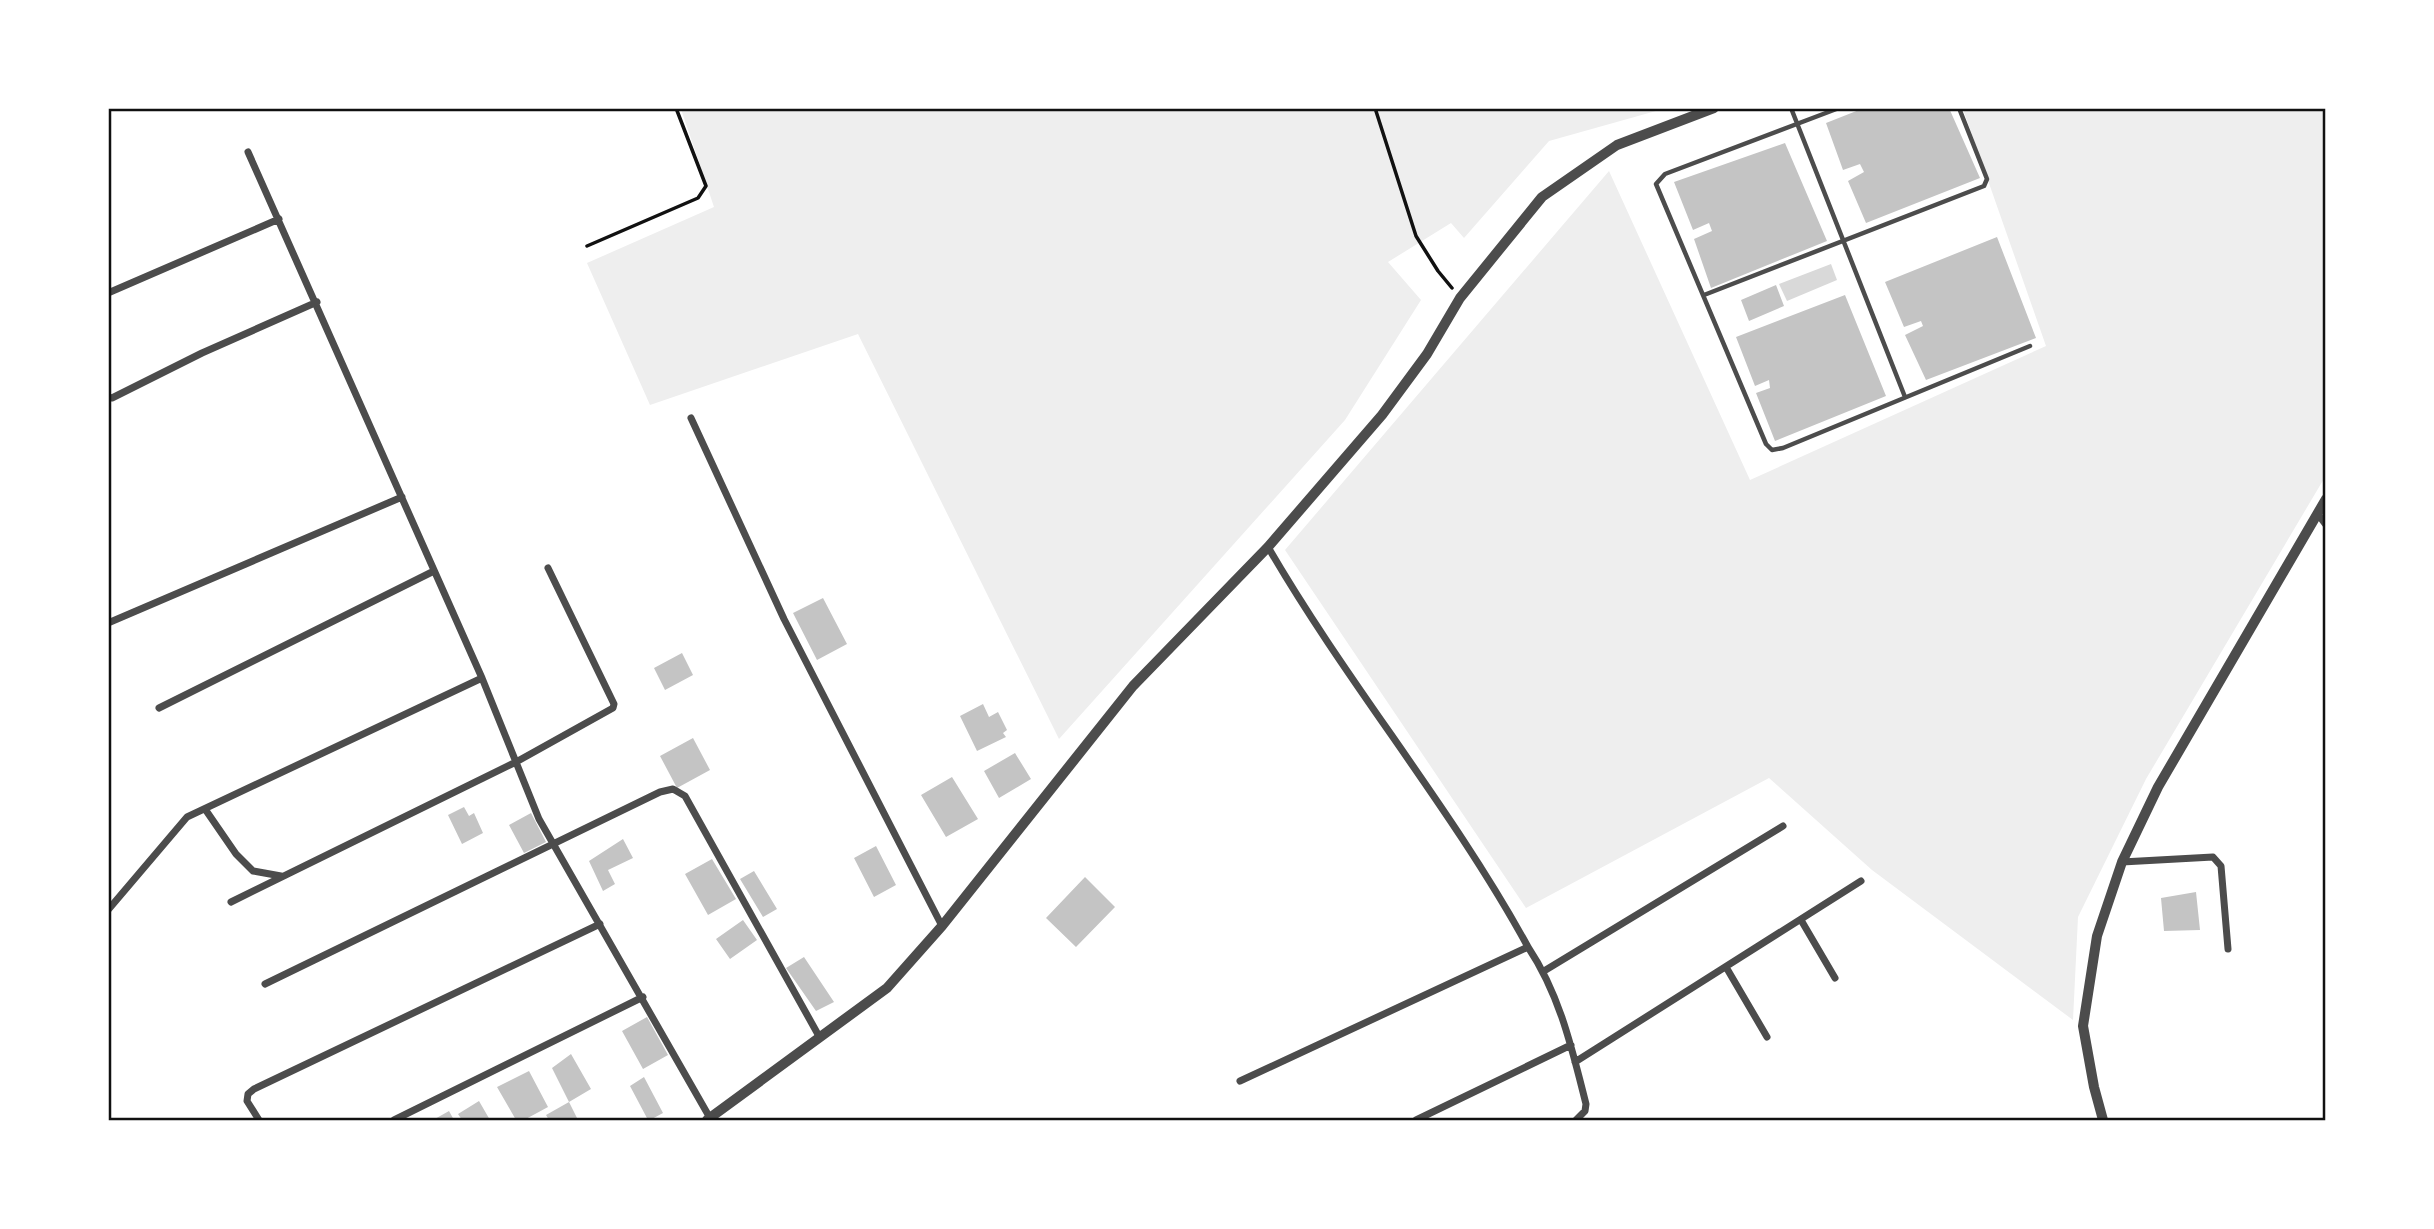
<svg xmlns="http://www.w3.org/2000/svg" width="2434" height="1229" font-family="Signika,sans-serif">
<rect width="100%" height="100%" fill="#fff"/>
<path fill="#eee" d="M 681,109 L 1663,109 L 1549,141 L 1464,238 L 1451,223 L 1388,262 L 1421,300 L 1345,420 L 1059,739 L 858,334 L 650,405 L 587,263 L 714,207 Z
M 1963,109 L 2325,109 L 2325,477 L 2146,779 L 2078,917 L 2073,1020 L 1872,870 L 1769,778 L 1526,908 L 1285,550 L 1609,171 L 1750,480 L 2046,346 Z"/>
<path fill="#d9d9d9" d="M 1831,264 L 1837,280 L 1787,301 L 1779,284 Z"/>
<path fill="#c4c4c4" d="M 1864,108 L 1949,108 L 1980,178 L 1866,223 L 1848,181 L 1864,172 L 1860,164 L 1843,170 L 1826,123 Z
M 1785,143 L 1827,241 L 1711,288 L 1694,239 L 1712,231 L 1709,223 L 1693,230 L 1674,182 Z
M 1997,237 L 2036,338 L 1926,380 L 1905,335 L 1923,326 L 1921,321 L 1904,327 L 1885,282 Z
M 1776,285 L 1784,306 L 1749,321 L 1741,300 Z
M 1845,295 L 1886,396 L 1775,441 L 1756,393 L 1770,388 L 1769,380 L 1755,386 L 1736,337 Z
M 823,598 L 847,644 L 817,660 L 793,613 Z
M 682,653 L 693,675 L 665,690 L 654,668 Z
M 983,704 L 989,717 L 998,712 L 1007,730 L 1003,733 L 1006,737 L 977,751 L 960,716 Z
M 693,738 L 710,770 L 677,788 L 660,756 Z
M 1015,753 L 1031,779 L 999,798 L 984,771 Z
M 952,777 L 978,819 L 946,837 L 921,795 Z
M 464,807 L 469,816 L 474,813 L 483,833 L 462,844 L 448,815 Z
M 531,813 L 546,842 L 524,853 L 509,825 Z
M 623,839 L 633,858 L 608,870 L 615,884 L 603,891 L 589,861 Z
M 876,846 L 896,885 L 874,897 L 854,858 Z
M 712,859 L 736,899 L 708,915 L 685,874 Z
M 754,871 L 777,909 L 763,917 L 740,879 Z
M 1085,877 L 1115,907 L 1076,947 L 1046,918 Z
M 2196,892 L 2200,930 L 2164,931 L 2161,898 Z
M 743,920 L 757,940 L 730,959 L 716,939 Z
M 804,957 L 834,1002 L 816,1011 L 786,968 Z
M 647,1017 L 668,1055 L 643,1069 L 622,1031 Z
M 571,1054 L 591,1089 L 569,1102 L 552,1068 Z
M 529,1071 L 548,1107 L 524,1120 L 516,1120 L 497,1087 Z
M 644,1077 L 663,1113 L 650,1120 L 648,1120 L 630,1086 Z
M 479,1101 L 490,1120 L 462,1120 L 458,1114 Z
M 569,1102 L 578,1120 L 549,1120 L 546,1115 Z
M 449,1111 L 454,1120 L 433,1120 Z"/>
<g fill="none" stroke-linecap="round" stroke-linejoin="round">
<path stroke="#111" stroke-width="3.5" d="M 1375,108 L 1416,236 L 1438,271 L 1452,288
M 587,246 L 698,198 L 706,186 L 676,108"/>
<path stroke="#4c4c4c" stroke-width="4.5" d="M 1791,108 L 1905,397
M 1839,108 L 1665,174 L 1656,184 L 1766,444 L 1772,450 L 1783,448 L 2030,346
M 1704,295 L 1984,186 L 1987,179 L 1959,108"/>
<path stroke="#4c4c4c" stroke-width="7" d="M 248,152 L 482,678 L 539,819 L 710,1118
M 108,293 L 279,219
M 108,397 L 112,398 L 202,353 L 317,302
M 691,418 L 784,619 L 942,926
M 2317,513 L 2326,525
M 108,623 L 402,497
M 159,708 L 434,571
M 205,809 L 236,854 L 253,871 L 281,876
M 2122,862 L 2213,857 L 2221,866 L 2228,949
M 231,902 L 516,762 L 613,708 L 614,704 L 548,568
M 108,910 L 187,817 L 482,678
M 1801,920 L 1835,978
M 1528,947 C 1560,995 1572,1049 1586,1104 L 1585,1111 L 1576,1120
M 1726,967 L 1767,1037
M 1544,971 L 1783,826
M 265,984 L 660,792 L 673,789 L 685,796 L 820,1038
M 1575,1062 L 1861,881
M 1240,1081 L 1528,947 C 1452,808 1348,685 1268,547
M 259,1120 L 247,1101 L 248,1094 L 254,1089 L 600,924
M 394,1120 L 643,997
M 1416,1120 L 1571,1045"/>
<path stroke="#4c4c4c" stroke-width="10" d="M 707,1120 L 887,988 L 942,926 L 1133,686 L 1268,547 L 1382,415 L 1427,354 L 1460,298 L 1542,197 L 1617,145 L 1714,108
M 2103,1120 L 2094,1087 L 2083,1026 L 2097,936 L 2122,862 L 2158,787 L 2326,499"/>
</g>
<rect width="2434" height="1229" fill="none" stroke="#ffffff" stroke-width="220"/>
<rect x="110" y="110" width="2214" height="1009" fill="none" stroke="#111" stroke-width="2.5"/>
</svg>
